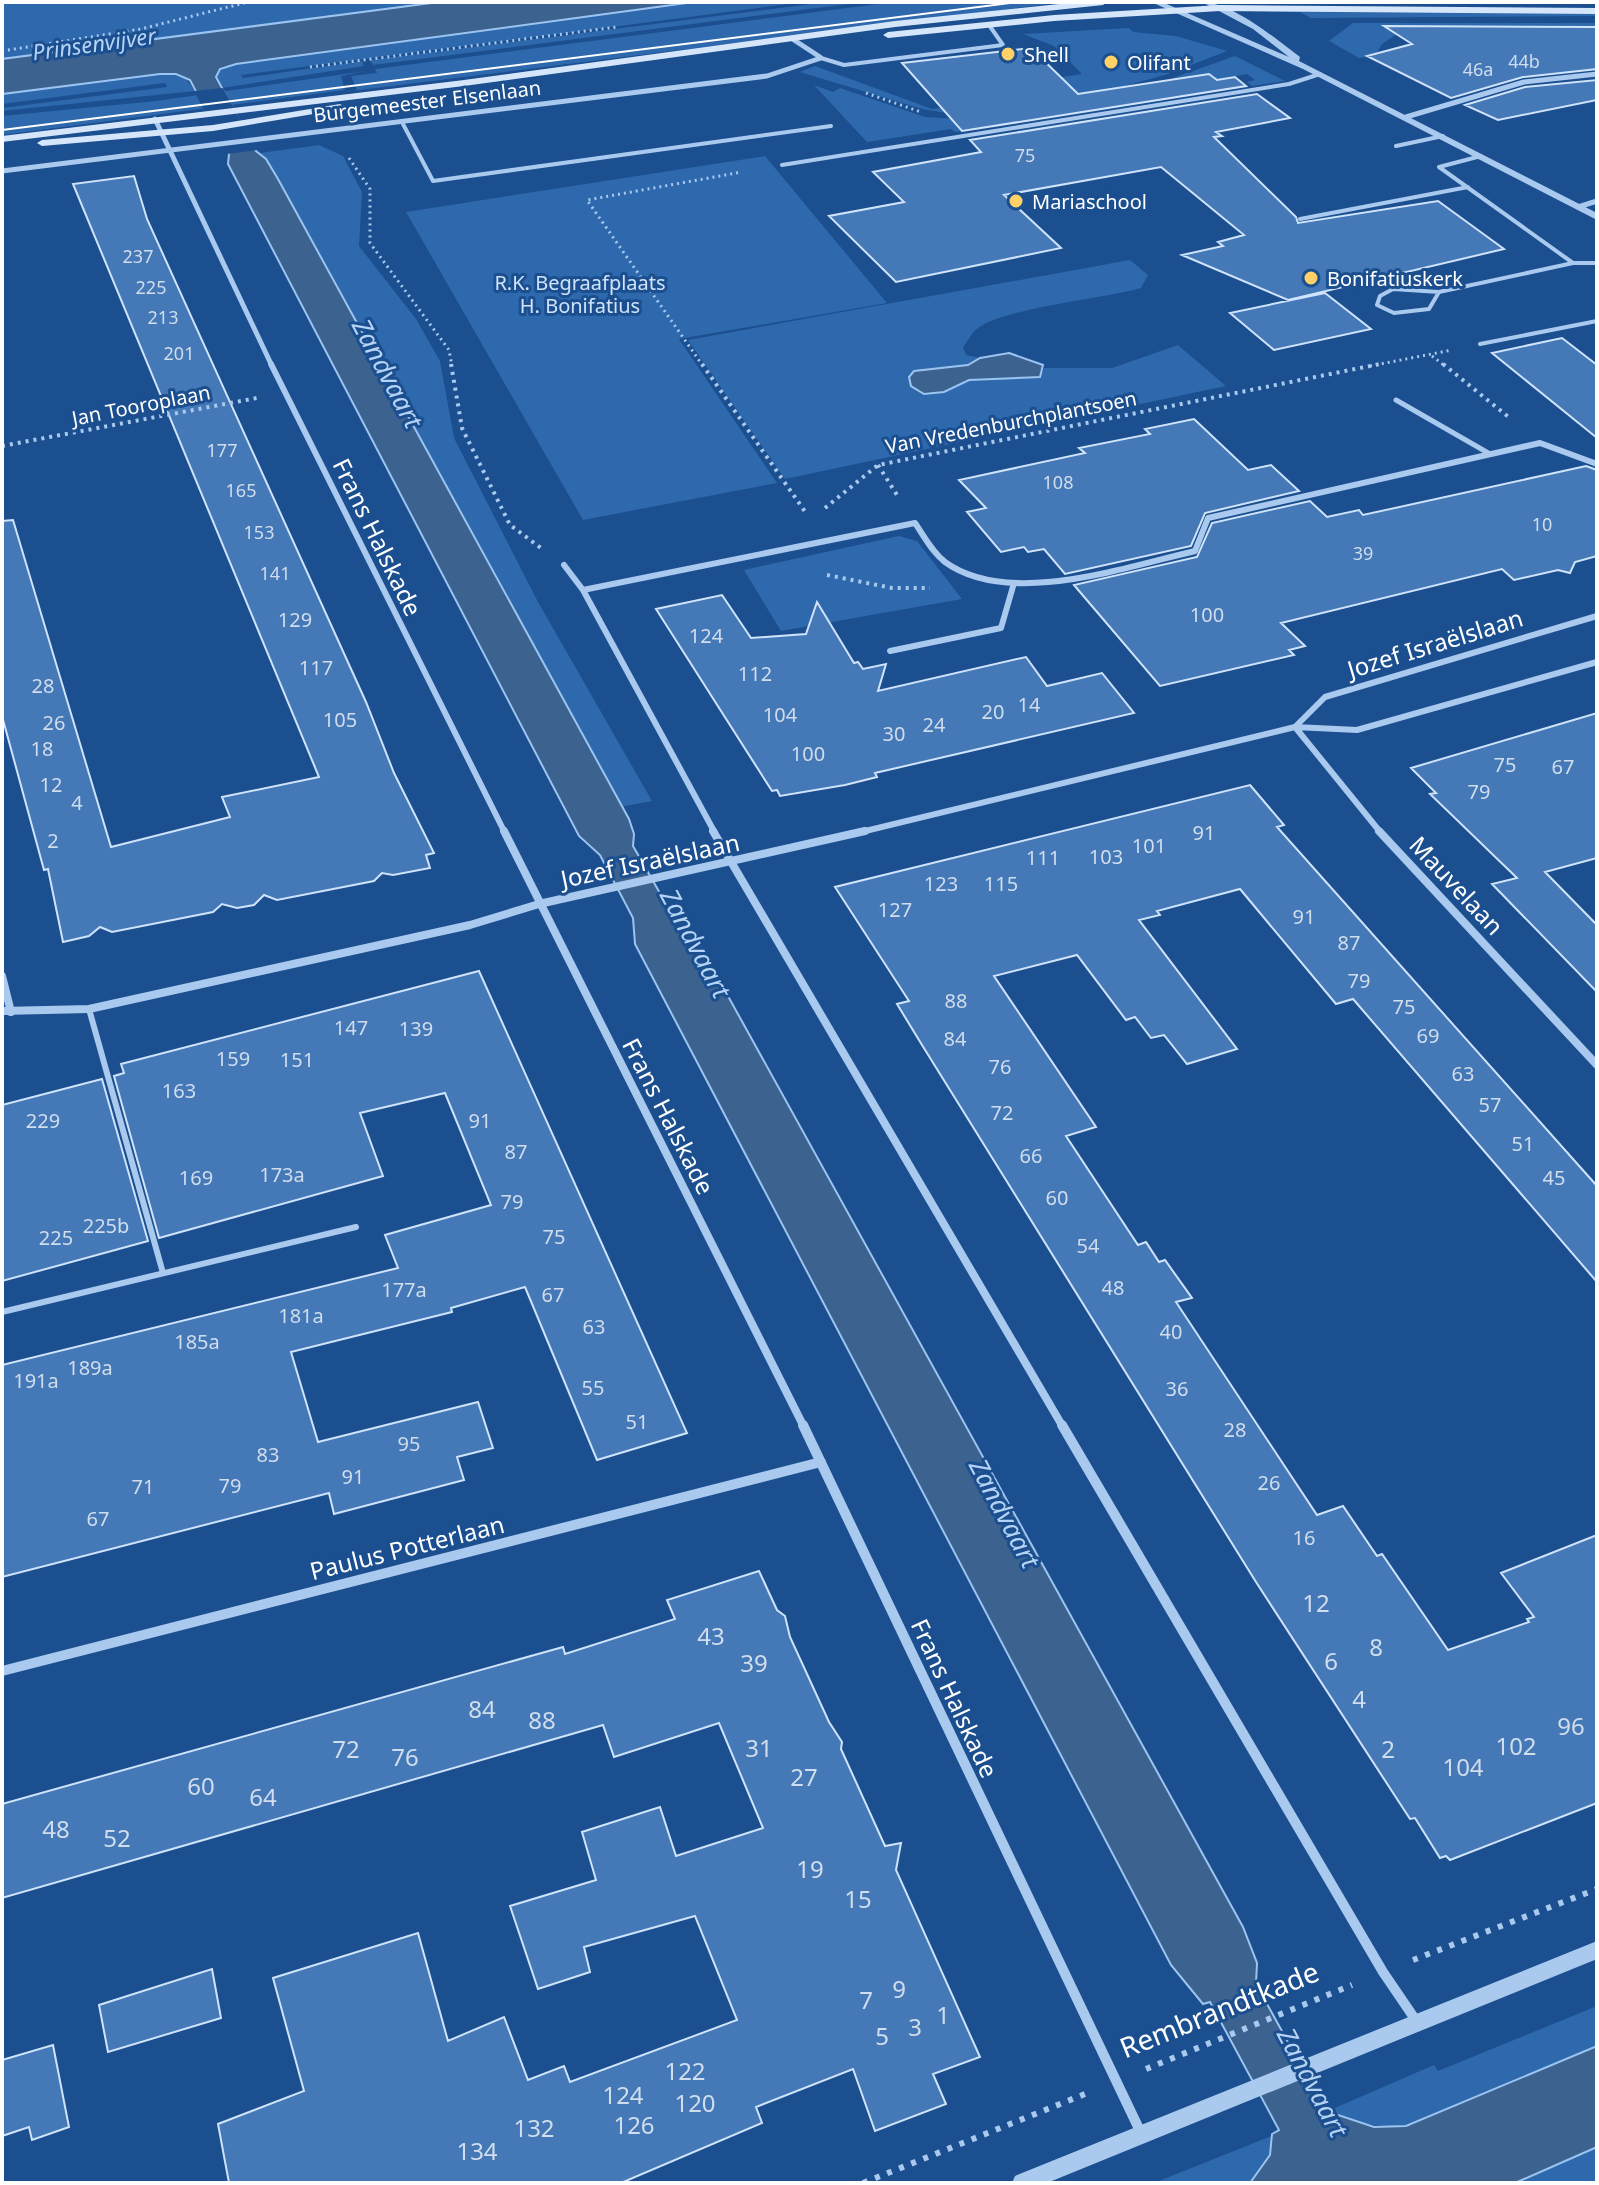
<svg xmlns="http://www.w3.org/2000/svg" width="1599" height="2185" font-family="'Noto Sans',sans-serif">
<rect width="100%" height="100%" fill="#1b4f8f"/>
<path fill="#2e69ad" d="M 2,2 L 439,2 L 2,59 Z
M 694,2 L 804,2 L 241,75 L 243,78 L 362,61 L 364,66 L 222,88 L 216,77 L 220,69 L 236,64 Z
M 826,2 L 864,2 L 373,65 L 370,60 Z
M 893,2 L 1065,2 L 328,94 L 357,90 L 351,76 L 377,73 L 375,69 Z
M 1300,12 L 1597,14 L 1597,16 L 1311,18 Z
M 1353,23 L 1597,23 L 1597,27 L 1457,26 L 1397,34 L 1382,44 L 1375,56 L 1359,58 L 1329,41 Z
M 1129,28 L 1133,32 L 1176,36 L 1227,51 L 1168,74 L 1107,91 L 952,114 L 922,109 L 800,72 L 815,66 L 932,109 L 995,100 L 1047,79 L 1082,74 L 1054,46 L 1023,34 Z
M 1235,56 L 1285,81 L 1252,86 L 1247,82 L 1255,80 L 1247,74 L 1225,78 L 1232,85 L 1242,83 L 1247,87 L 976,130 L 964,118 L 1150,86 Z
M 366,71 L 341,76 L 345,90 L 2,135 L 2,116 L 156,101 Z
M 160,74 L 183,75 L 195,91 L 2,111 L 2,108 L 167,87 L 165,83 L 2,104 L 2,94 Z
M 814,85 L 833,92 L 840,88 L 925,117 L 957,119 L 968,130 L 955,132 L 951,129 L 867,142 Z
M 319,145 L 343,156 L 362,192 L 359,246 L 416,319 L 440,361 L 454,438 L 538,602 L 652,801 L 620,807 L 346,312 L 276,176 L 260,153 Z
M 765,156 L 887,303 L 679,339 L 777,483 L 583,520 L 406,212 Z
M 1130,260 L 1148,275 L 1141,288 C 1102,299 1005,308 978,328 C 972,332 968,341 963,347 L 966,355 L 980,358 L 968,365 L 914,371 L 944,392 L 969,380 L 1040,377 L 1044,368 L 1112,368 L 1178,345 L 1226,386 L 785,479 L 688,340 Z
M 899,536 L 917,541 L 962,599 L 781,631 L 744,570 Z
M 1597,2006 L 1597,2046 L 1406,2126 C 1377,2127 1356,2125 1330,2110 L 1434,2065 L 1438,2071 Z
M 1274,2135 L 1270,2155 L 1250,2183 L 1154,2183 Z
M 1597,2147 L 1597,2183 L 1515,2183 Z"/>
<path fill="#3c6290" stroke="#9cc4f0" stroke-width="2" d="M 439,2 L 694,2 L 236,64 L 220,69 L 216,77 L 256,151 L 266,159 L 278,179 L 629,819 L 634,834 L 633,846 L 669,909 L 692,931 L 1243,1927 L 1257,1963 L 1256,1984 L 1326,2111 L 1374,2127 L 1406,2126 L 1597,2046 L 1597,2147 L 1515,2183 L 1250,2183 L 1270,2155 L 1272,2134 L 1279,2130 L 1210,2002 L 1203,2004 L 1171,1965 L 635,944 L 633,918 L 600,855 L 579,836 L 228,164 L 229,154 L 190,80 L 176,74 L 160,74 L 2,94 L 2,59 Z
M 1009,353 L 1043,365 L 1040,377 L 969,380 L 944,392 L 924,394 L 911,386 L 909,377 L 914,371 L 968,365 L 980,358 Z"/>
<path fill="#1b4f8f" d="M 223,88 L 257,150 L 227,154 L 194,91 Z"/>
<path fill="#4478b7" stroke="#cfe3fa" stroke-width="2" d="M 1384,26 L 1597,27 L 1597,69 L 1523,77 L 1451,98 L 1367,56 L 1412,44 Z
M 1031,48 L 1078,94 L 1209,74 L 1217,80 L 1235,77 L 1246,86 L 962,131 L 902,63 Z
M 1597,80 L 1597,100 L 1498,120 L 1465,105 L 1525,87 Z
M 1257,94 L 1290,118 L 1216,132 L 1222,136 L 1214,137 L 1296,217 L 1298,223 L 1438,201 L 1504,249 L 1288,300 L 1182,255 L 1223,246 L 1218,242 L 1244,235 L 1161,167 L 1004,195 L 1061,248 L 896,282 L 829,216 L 904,202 L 873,172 L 981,152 L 970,140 Z
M 134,176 L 147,219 L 366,702 L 394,773 L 434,853 L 426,855 L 430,868 L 393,875 L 382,873 L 374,881 L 277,900 L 264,895 L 254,905 L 237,908 L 222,904 L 213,912 L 112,932 L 100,927 L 89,936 L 63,942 L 48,869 L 44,870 L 2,716 L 2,521 L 13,520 L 111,847 L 230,817 L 222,797 L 319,777 L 73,184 Z
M 1325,293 L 1371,329 L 1274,350 L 1230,313 Z
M 1562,338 L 1597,365 L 1597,438 L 1492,353 Z
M 1194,419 L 1248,470 L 1271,465 L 1299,491 L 1205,513 L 1191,546 L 1065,574 L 1044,549 L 1028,552 L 1024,547 L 1001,552 L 967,512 L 986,508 L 959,480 L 1085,453 L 1079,448 L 1150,434 L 1145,429 Z
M 1586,466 L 1597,470 L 1597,556 L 1575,562 L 1570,573 L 1558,570 L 1514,580 L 1502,569 L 1281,623 L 1305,646 L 1289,650 L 1294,655 L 1160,686 L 1074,585 L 1197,557 L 1212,523 L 1310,501 L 1327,517 L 1359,510 L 1363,515 Z
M 722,595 L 751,638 L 806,634 L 817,602 L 854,663 L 858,662 L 863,669 L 886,664 L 878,691 L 1026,657 L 1047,686 L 1102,673 L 1134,713 L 875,773 L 877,777 L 845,785 L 780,796 L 777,790 L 772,791 L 656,609 Z
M 1597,713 L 1597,858 L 1545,872 L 1597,925 L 1597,992 L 1492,884 L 1517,878 L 1430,794 L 1436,793 L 1411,768 Z
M 1250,785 L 1284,825 L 1277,827 L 1597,1186 L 1597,1282 L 1353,999 L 1336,1004 L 1240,889 L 1157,911 L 1160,915 L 1139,920 L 1237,1049 L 1187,1064 L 1164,1035 L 1151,1038 L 1135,1017 L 1126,1020 L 1077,955 L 994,976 L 1096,1127 L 1066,1136 L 1138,1245 L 1146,1242 L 1159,1262 L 1165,1260 L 1192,1298 L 1176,1302 L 1317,1515 L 1343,1506 L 1377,1556 L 1382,1554 L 1448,1650 L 1529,1622 L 1527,1619 L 1534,1617 L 1501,1573 L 1597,1535 L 1597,1803 L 1450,1860 L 1446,1856 L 1440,1858 L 1415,1818 L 1410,1819 L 1256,1582 L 922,1045 L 897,1004 L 909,1001 L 835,887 Z
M 479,971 L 687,1433 L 597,1460 L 525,1287 L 451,1308 L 452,1312 L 291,1352 L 318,1442 L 478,1402 L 493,1448 L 457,1457 L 464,1480 L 334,1514 L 329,1493 L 2,1577 L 2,1365 L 398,1268 L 385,1235 L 491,1205 L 445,1093 L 360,1113 L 383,1176 L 159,1238 L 114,1076 L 124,1073 L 121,1064 Z
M 102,1079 L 148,1241 L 2,1281 L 2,1105 Z
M 759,1571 L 777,1610 L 785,1616 L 790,1637 L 829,1722 L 842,1742 L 841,1749 L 885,1846 L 901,1843 L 896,1870 L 980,2057 L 933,2074 L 946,2104 L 875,2131 L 853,2069 L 756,2107 L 762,2123 L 621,2183 L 229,2183 L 218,2124 L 304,2091 L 273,1978 L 418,1933 L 448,2041 L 504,2017 L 528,2080 L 564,2066 L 570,2082 L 737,2020 L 695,1916 L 584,1947 L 590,1972 L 538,1989 L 510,1906 L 596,1880 L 582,1832 L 660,1807 L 676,1856 L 763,1828 L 719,1723 L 614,1757 L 603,1725 L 2,1898 L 2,1804 L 563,1647 L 565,1654 L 675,1619 L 667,1600 Z
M 212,1969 L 221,2018 L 108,2052 L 99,2005 Z
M 53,2045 L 69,2127 L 32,2140 L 29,2127 L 2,2136 L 2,2060 Z"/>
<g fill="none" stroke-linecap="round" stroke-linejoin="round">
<path stroke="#a9c9ee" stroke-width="3" stroke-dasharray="2 4" stroke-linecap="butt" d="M 2,51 L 141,29 L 248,2
M 310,67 L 617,27
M 866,93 L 921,112
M 349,158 L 370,189 L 370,243 L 449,350 L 452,366
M 1432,356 L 1445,366
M 703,366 L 587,200 L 742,172
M 1370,366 L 1452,350"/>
<path stroke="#a9c9ee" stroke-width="4" stroke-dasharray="3 5" stroke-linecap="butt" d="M 451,364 L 462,428 L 510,525 L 541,548
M 702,364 L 806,513
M 1443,364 L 1511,419
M 2,446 L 257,398
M 878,465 L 897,495
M 825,508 L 878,465 L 1380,364
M 827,575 L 892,588 L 930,588"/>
<path stroke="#a9c9ee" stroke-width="6" stroke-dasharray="5 8" stroke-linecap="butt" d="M 1413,1960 L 1597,1889
M 1146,2069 L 1352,1985
M 863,2183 L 1085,2094"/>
<path stroke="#a9c9ee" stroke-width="4" d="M 821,58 L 844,65 L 1003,45 L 989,25
M 403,124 L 433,181 L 831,126
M 1396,146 L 1443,136
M 1481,156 L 1439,167 L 1573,263 L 1597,263
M 782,165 L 1289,84 L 1320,74
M 1300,219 L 1468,187
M 1393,289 L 1439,292 L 1429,309 L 1394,313 L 1377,305 L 1380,296 Z
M 1439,292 L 1573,263
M 1480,344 L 1597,321"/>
<path stroke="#a9c9ee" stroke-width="5" d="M 1396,400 L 1490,454"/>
<path stroke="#a9c9ee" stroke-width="6" d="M 89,1009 L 163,1273
M 2,1312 L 356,1227"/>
<path stroke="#a9c9ee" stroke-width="5" d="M 794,40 L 820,57
M 1406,117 L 1524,82 L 1597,74
M 155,119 L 272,366
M 2,171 L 767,76 L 821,58
M 1578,207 L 1597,201"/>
<path stroke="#a9c9ee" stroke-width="6" d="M 271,364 L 505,833
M 564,565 L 583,590 L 715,833
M 583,590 L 915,523 C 924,536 932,552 945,562 C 1008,608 1126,567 1195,551 L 1208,518 L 1540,443 L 1597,464
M 890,651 L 1001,628 L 1014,583
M 1295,727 L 1381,833
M 1295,727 L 1325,697 L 1597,616
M 857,833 L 1295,727 L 1357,730 L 1597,662"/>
<path stroke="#a9c9ee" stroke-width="8" d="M 504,831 L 804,1427
M 713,831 L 1063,1427
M 1379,831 L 1597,1065
M 2,976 L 11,1012
M 2,1011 L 89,1009 L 470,925 L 539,904 L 865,831"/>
<path stroke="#a9c9ee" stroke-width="10" d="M 803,1425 L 1141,2133
M 1062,1425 L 1383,1972 L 1417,2022
M 2,1671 L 821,1462"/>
<path fill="#a9c9ee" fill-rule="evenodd" d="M 1151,2 L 1162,2 L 1289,57 L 1253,29 L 1202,2 C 1232,2 1276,39 1300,57 L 1299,61 L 1597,213 L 1597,220 L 1303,69 Z
M 1597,1941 L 1597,1959 L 1047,2183 L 1012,2183 L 1015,2176 L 1022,2173 Z"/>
<path fill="#d6e6fa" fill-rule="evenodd" d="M 1078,2 L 1107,2 L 1103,5 L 895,27 L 464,86 L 2,142 L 2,136 L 464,80 L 895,21 Z
M 1220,5 L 1597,8 L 1597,14 L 1220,11 L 1054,21 L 888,38 L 883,35 L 888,32 L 1054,15 Z
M 340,104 L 345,107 L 343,109 L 213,131 L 42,146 L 37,143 L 42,140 L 213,125 Z"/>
<path stroke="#fff" stroke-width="2" d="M 2,130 L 1018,2"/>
</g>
<g fill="#ffd166" stroke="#1b4f8f" stroke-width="3">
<circle cx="1008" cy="54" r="8"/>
<circle cx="1111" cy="62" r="8"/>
<circle cx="1016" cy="201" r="8"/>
<circle cx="1311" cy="278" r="8"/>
</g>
<g text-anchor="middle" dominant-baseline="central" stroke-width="6" stroke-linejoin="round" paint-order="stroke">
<g font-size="18" fill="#d0dded">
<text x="1524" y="61">44b</text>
<text x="1478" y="69">46a</text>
<text x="1025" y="155">75</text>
<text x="138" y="256">237</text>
<text x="151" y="287">225</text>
<text x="163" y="317">213</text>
<text x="179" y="353">201</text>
<text x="222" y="450">177</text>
<text x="1058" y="482">108</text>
<text x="241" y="490">165</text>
<text x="1542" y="524">10</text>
<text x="259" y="532">153</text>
<text x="1363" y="553">39</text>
<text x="275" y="573">141</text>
</g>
<g font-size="20" fill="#fff" stroke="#1b4f8f" text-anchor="start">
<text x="1024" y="54">Shell</text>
<text x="1127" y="62">Olifant</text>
<text x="1032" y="201">Mariaschool</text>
<text x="1327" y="278">Bonifatiuskerk</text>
</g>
<g font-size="20" fill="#fff" stroke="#1b4f8f">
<text transform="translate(427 101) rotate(-7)">Burgemeester Elsenlaan</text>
<text transform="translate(141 405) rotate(-11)">Jan Tooroplaan</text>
<text transform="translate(1011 422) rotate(-11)">Van Vredenburchplantsoen</text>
</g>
<g font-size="20" fill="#cfe3fa" stroke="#1b4f8f">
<text x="580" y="282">R.K. Begraafplaats<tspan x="580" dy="23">H. Bonifatius</tspan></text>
</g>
<g font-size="20" fill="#d0dded">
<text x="1207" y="614">100</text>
<text x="295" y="619">129</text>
<text x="706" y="635">124</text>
<text x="316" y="667">117</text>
<text x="755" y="673">112</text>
<text x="43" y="685">28</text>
<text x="1029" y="704">14</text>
<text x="993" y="711">20</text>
<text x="780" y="714">104</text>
<text x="340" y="719">105</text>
<text x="54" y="722">26</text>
<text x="934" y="724">24</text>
<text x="894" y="733">30</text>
<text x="42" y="748">18</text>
<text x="808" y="753">100</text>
<text x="1505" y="764">75</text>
<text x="1563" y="766">67</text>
<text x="51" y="784">12</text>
<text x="1479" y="791">79</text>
<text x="77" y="802">4</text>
<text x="1204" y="832">91</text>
<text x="53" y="840">2</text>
<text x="1149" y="845">101</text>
<text x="1106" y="856">103</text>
<text x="1043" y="857">111</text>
<text x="941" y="883">123</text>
<text x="1001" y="883">115</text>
<text x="895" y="909">127</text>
<text x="1304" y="916">91</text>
<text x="1349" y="942">87</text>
<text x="1359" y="980">79</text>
<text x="956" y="1000">88</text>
<text x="1404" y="1006">75</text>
<text x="351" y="1027">147</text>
<text x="416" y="1028">139</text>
<text x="1428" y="1035">69</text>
<text x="955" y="1038">84</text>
<text x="233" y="1058">159</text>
<text x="297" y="1059">151</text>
<text x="1000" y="1066">76</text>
<text x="1463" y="1073">63</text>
<text x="179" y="1090">163</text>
<text x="1490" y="1104">57</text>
<text x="1002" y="1112">72</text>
<text x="43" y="1120">229</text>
<text x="480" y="1120">91</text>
<text x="1523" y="1143">51</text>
<text x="516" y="1151">87</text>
<text x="1031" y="1155">66</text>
<text x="282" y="1174">173a</text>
<text x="196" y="1177">169</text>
<text x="1554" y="1177">45</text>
<text x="1057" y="1197">60</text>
<text x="512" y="1201">79</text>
<text x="106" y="1225">225b</text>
<text x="554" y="1236">75</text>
<text x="56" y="1237">225</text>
<text x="1088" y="1245">54</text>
<text x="1113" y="1287">48</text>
<text x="404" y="1289">177a</text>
<text x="553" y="1294">67</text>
<text x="301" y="1315">181a</text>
<text x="594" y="1326">63</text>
<text x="1171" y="1331">40</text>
<text x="197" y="1341">185a</text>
<text x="90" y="1367">189a</text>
<text x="36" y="1380">191a</text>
<text x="593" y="1387">55</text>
<text x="1177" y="1388">36</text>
<text x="637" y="1421">51</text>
<text x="1235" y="1429">28</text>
<text x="409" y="1443">95</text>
<text x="268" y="1454">83</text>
<text x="353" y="1476">91</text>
<text x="1269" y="1482">26</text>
<text x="230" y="1485">79</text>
<text x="143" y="1486">71</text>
<text x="98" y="1518">67</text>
<text x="1304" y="1537">16</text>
</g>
<g font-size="22" font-style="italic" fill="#b5d3f5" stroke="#1b4f8f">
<text transform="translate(94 43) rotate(-8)">Prinsenvijver</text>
</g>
<g font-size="24" fill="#fff" stroke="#1b4f8f">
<text transform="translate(378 537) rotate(64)">Frans Halskade</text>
<text transform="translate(1435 643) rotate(-17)">Jozef Israëlslaan</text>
<text transform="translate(650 860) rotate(-12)">Jozef Israëlslaan</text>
<text transform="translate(1457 885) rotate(47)">Mauvelaan</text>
<text transform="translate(669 1116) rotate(63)">Frans Halskade</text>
<text transform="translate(407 1547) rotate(-14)">Paulus Potterlaan</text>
<text transform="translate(955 1698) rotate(65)">Frans Halskade</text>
</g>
<g font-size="24" fill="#d0dded">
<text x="1316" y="1602">12</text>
<text x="711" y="1635">43</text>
<text x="1376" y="1646">8</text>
<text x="1331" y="1660">6</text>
<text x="754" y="1662">39</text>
<text x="1359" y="1698">4</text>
<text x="482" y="1708">84</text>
<text x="542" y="1719">88</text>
<text x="1571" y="1725">96</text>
<text x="1516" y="1745">102</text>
<text x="759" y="1747">31</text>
<text x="346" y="1748">72</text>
<text x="1388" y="1748">2</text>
<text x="405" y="1756">76</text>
<text x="1463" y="1766">104</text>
<text x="804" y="1776">27</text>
<text x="201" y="1785">60</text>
<text x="263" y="1796">64</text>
<text x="56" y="1828">48</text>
<text x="117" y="1837">52</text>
<text x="810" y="1868">19</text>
<text x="858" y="1898">15</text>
<text x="899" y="1988">9</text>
<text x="866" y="1999">7</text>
<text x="943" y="2014">1</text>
<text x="915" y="2026">3</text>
<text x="882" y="2035">5</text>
<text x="685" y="2070">122</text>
<text x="623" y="2094">124</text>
<text x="695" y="2102">120</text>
<text x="634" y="2124">126</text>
<text x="534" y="2127">132</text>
<text x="477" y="2150">134</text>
</g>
<g font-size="26" font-style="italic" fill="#b5d3f5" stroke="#1b4f8f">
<text transform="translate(388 373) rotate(62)">Zandvaart</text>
<text transform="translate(696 943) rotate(62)">Zandvaart</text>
<text transform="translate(1005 1513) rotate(62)">Zandvaart</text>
<text transform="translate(1313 2082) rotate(62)">Zandvaart</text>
</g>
<g font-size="28" fill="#fff" stroke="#1b4f8f">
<text transform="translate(1219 2009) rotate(-22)">Rembrandtkade</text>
</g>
</g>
<rect width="1599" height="2185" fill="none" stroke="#ffffff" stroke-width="8"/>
</svg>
